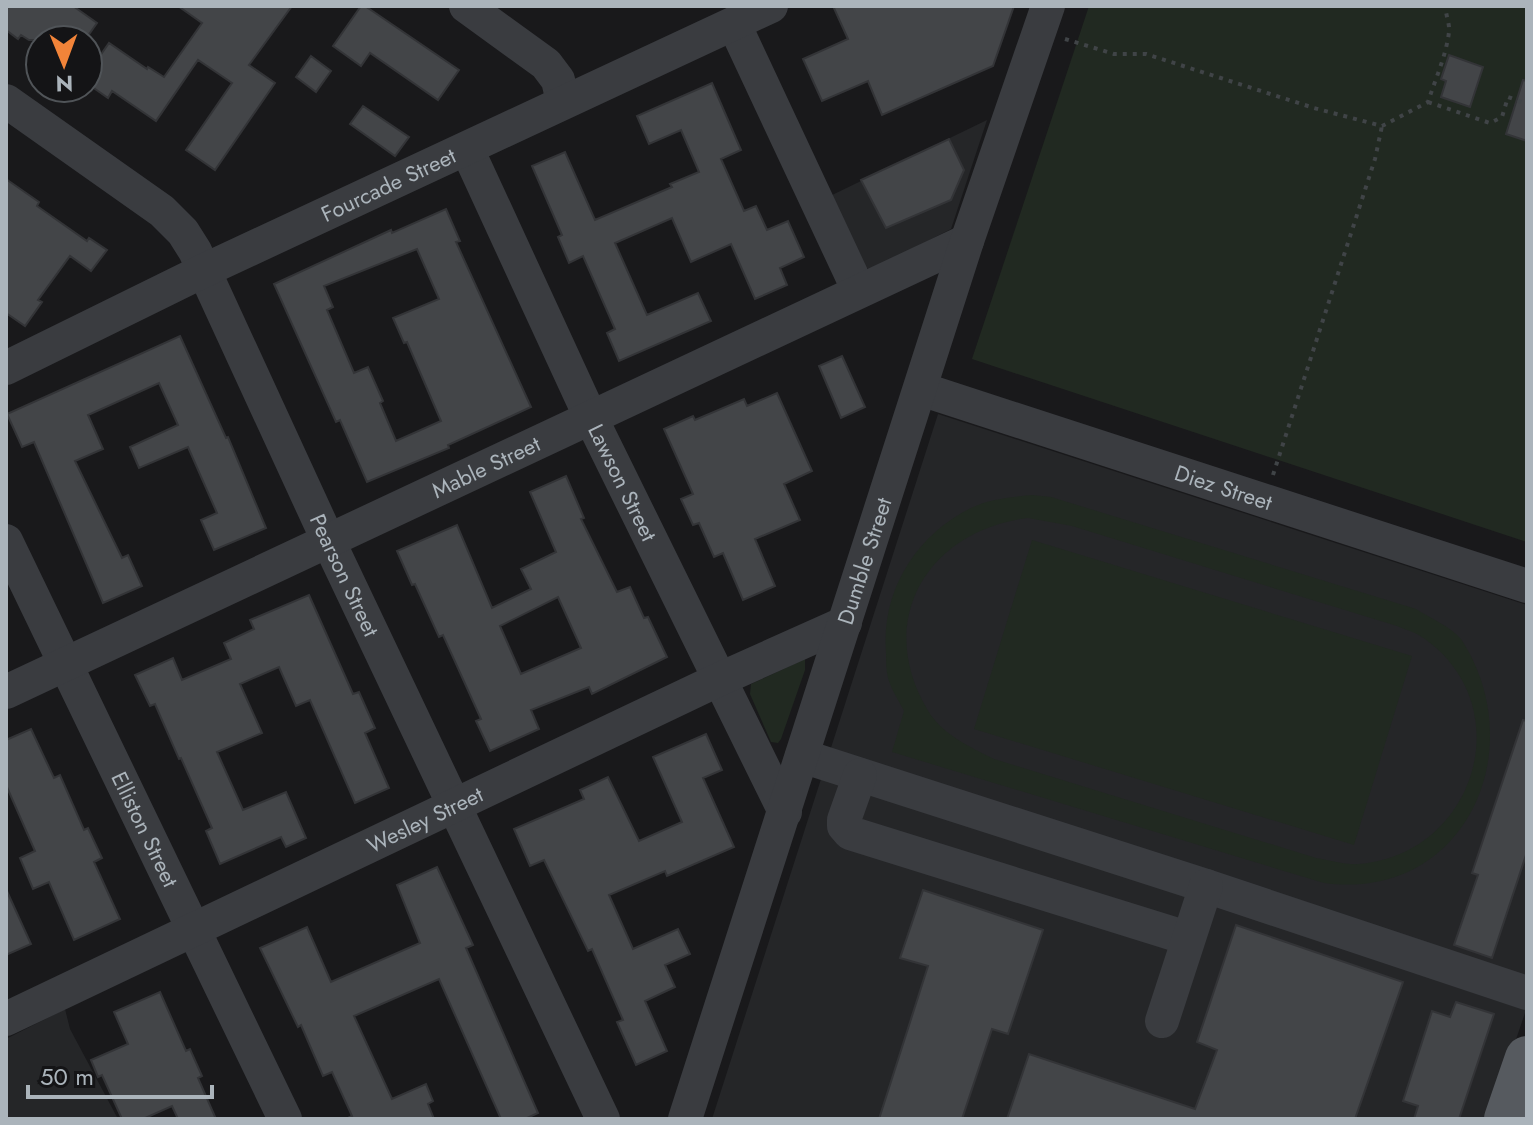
<svg xmlns="http://www.w3.org/2000/svg" width="1533" height="1125" font-family="Jost,sans-serif">
<rect width="100%" height="100%" fill="#19191b"/>
<path fill="#252628" d="M 987,120 L 951,229 L 871,270 L 862,266 L 828,197 Z
M 938,414 L 1527,605 L 1527,1007 L 1489,1119 L 712,1119 Z
M 65,1009 L 70,1029 L 118,1119 L 6,1119 L 6,1039 Z"/>
<path fill="#212921" fill-rule="evenodd" d="M 1089,6 L 1527,6 L 1527,542 L 972,359 Z
M 1032,495 L 1051,497 L 1416,609 C 1430,618 1451,627 1461,639 C 1533,749 1465,902 1324,883 L 892,752 L 904,711 C 899,701 891,689 888,678 C 886,670 886,661 886,653 C 881,591 916,535 971,508 C 989,499 1012,497 1032,495 ZM 1028,518 L 1072,526 L 1397,626 C 1407,630 1417,633 1425,639 C 1521,708 1474,855 1359,864 C 1345,865 1329,860 1316,858 L 994,759 C 970,747 941,734 927,709 C 874,619 929,530 1028,518 Z
M 1032,540 L 1412,656 L 1354,845 L 974,729 Z
M 805,659 L 805,670 L 781,739 L 778,743 L 771,742 L 750,694 L 751,684 Z"/>
<path fill="#434548" stroke="#333437" stroke-width="2" fill-rule="evenodd" d="M 6,6 L 73,6 L 97,23 L 85,40 L 29,40 L 21,35 L 18,39 L 6,30 Z
M 178,6 L 292,6 L 249,65 L 275,83 L 215,170 L 186,150 L 232,83 L 198,60 L 156,121 L 112,91 L 108,98 L 88,84 L 88,73 L 109,43 L 147,69 L 148,67 L 164,77 L 202,23 Z
M 361,6 L 365,6 L 459,70 L 438,100 L 370,53 L 361,66 L 333,46 Z
M 833,6 L 1014,6 L 993,66 L 882,115 L 868,81 L 822,101 L 803,59 L 848,39 Z
M 1449,55 L 1483,67 L 1470,107 L 1441,97 L 1446,81 L 1441,79 Z
M 311,56 L 331,71 L 316,92 L 296,77 Z
M 1523,80 L 1527,81 L 1527,141 L 1506,134 Z
M 712,83 L 741,150 L 721,159 L 744,211 L 756,206 L 767,230 L 788,221 L 804,257 L 780,268 L 787,285 L 755,299 L 731,244 L 691,262 L 672,218 L 615,243 L 647,315 L 698,293 L 711,321 L 619,361 L 607,333 L 615,329 L 583,256 L 569,263 L 558,237 L 562,235 L 532,166 L 565,152 L 595,220 L 672,187 L 670,184 L 699,172 L 681,130 L 649,144 L 637,116 Z
M 363,106 L 409,137 L 395,156 L 350,124 Z
M 949,139 L 964,170 L 951,200 L 886,228 L 861,180 Z
M 6,179 L 39,202 L 37,206 L 87,241 L 89,238 L 107,250 L 91,271 L 70,256 L 38,300 L 42,302 L 25,326 L 6,313 Z
M 446,209 L 460,241 L 456,242 L 531,407 L 448,445 L 449,448 L 367,482 L 340,420 L 336,422 L 274,284 L 391,230 L 392,233 ZM 417,249 L 439,299 L 393,318 L 404,343 L 407,342 L 441,421 L 396,441 L 380,403 L 383,401 L 368,367 L 354,373 L 327,310 L 333,307 L 324,286 Z
M 180,336 L 226,438 L 228,437 L 266,528 L 214,550 L 201,520 L 217,513 L 188,447 L 139,468 L 130,447 L 178,425 L 159,383 L 88,415 L 103,449 L 75,461 L 122,558 L 128,555 L 142,586 L 103,603 L 34,442 L 22,447 L 7,414 Z
M 842,356 L 865,407 L 841,418 L 819,366 Z
M 777,393 L 812,471 L 784,484 L 800,520 L 755,539 L 775,586 L 743,600 L 723,553 L 714,557 L 699,523 L 693,525 L 681,499 L 693,494 L 664,429 L 693,416 L 695,420 L 744,399 L 747,406 Z
M 566,476 L 584,518 L 581,519 L 617,592 L 630,587 L 644,618 L 648,617 L 667,657 L 592,694 L 589,687 L 531,710 L 539,729 L 490,751 L 476,721 L 481,719 L 443,635 L 439,637 L 415,584 L 412,585 L 397,551 L 457,525 L 492,608 L 531,589 L 521,569 L 556,552 L 530,492 ZM 558,597 L 581,648 L 521,674 L 500,626 Z
M 309,595 L 353,694 L 359,692 L 375,728 L 365,733 L 389,788 L 355,803 L 310,700 L 296,706 L 279,667 L 240,684 L 262,733 L 217,752 L 243,810 L 286,792 L 306,838 L 286,847 L 281,837 L 220,864 L 206,831 L 212,828 L 181,758 L 179,759 L 155,704 L 150,706 L 135,675 L 173,658 L 182,680 L 231,659 L 224,643 L 254,629 L 250,620 Z
M 1523,720 L 1527,721 L 1527,852 L 1492,958 L 1454,945 L 1478,875 L 1472,873 Z
M 31,729 L 54,778 L 60,775 L 84,830 L 88,828 L 102,858 L 94,862 L 120,919 L 74,940 L 49,882 L 33,889 L 20,858 L 35,851 L 6,785 L 6,740 Z
M 706,734 L 722,770 L 703,778 L 734,847 L 667,876 L 665,871 L 609,895 L 633,949 L 678,929 L 690,954 L 665,965 L 675,987 L 645,1001 L 667,1051 L 636,1065 L 617,1022 L 623,1020 L 592,949 L 588,951 L 544,860 L 530,866 L 514,829 L 584,799 L 580,790 L 608,777 L 639,841 L 682,822 L 653,757 Z
M 437,867 L 473,945 L 466,948 L 538,1113 L 525,1119 L 501,1119 L 439,979 L 354,1016 L 392,1099 L 426,1084 L 433,1101 L 428,1104 L 434,1119 L 346,1119 L 352,1116 L 332,1072 L 323,1076 L 301,1025 L 298,1027 L 260,948 L 307,927 L 331,982 L 420,943 L 397,885 Z
M 6,889 L 31,944 L 6,955 Z
M 923,890 L 1043,930 L 1008,1034 L 992,1029 L 962,1119 L 879,1119 L 928,966 L 900,958 Z
M 1236,925 L 1403,982 L 1355,1119 L 1007,1119 L 1029,1054 L 1195,1109 L 1217,1050 L 1197,1042 Z
M 160,992 L 186,1051 L 190,1049 L 202,1076 L 198,1078 L 216,1119 L 178,1119 L 172,1106 L 143,1119 L 122,1119 L 102,1075 L 98,1077 L 91,1060 L 128,1044 L 114,1012 Z
M 1456,1002 L 1494,1014 L 1459,1119 L 1414,1119 L 1418,1106 L 1403,1101 L 1432,1011 L 1450,1017 Z"/>
<g fill="none" stroke-linecap="round" stroke-linejoin="round">
<path stroke="#404447" stroke-width="4" stroke-dasharray="4 6" stroke-linecap="butt" d="M 1065,39 L 1114,54 L 1146,54 L 1314,108 L 1382,126 L 1428,102 C 1435,80 1446,56 1449,32 C 1450,23 1445,15 1446,6
M 1428,102 L 1490,123 L 1502,117 L 1508,97 L 1527,104
M 1273,475 L 1375,159 L 1382,126"/>
<g stroke="#3a3c40" stroke-width="34">
<path d="M 466,6 L 546,64 L 558,80 L 563,102"/>
<path d="M 734,24 L 859,291"/>
<path id="s1" d="M 6,101 L 162,211 L 183,232 L 195,251 L 328,540 L 603,1119"/>
<path id="s2" d="M 467,149 L 590,416 L 785,812"/>
<path id="s3" d="M 6,368 L 203,271 L 771,6"/>
<path id="s4" d="M 921,389 L 1527,586"/>
<path id="s5" d="M 6,541 L 285,1119"/>
<path id="s6" d="M 6,692 L 967,241"/>
<path d="M 802,756 L 1206,886 L 1527,993"/>
<path d="M 860,775 L 844,820 L 844,826 L 850,833 L 1187,938"/>
<path id="s7" d="M 6,1019 L 720,679 L 845,623"/>
<path d="M 1162,1021 L 1206,886"/>
<path id="s8" d="M 685,1119 L 967,241 L 1048,6"/>
</g>
<path stroke="#565a5f" stroke-width="44" d="M 1506,1119 L 1527,1058"/>
</g>
<g text-anchor="middle" dominant-baseline="central" stroke-width="8" stroke-linejoin="round" paint-order="stroke">
<g font-size="22" fill="#abb4bb" stroke="#141416">
<text stroke="none"><textPath href="#s3" startOffset="424">Fourcade Street</textPath></text>
<text stroke="none"><textPath href="#s6" startOffset="530">Mable Street</textPath></text>
<text stroke="none"><textPath href="#s2" startOffset="368">Lawson Street</textPath></text>
<text stroke="none"><textPath href="#s4" startOffset="318">Diez Street</textPath></text>
<text stroke="none"><textPath href="#s8" startOffset="586">Dumble Street</textPath></text>
<text stroke="none"><textPath href="#s1" startOffset="600">Pearson Street</textPath></text>
<text stroke="none"><textPath href="#s7" startOffset="464">Wesley Street</textPath></text>
<text stroke="none"><textPath href="#s5" startOffset="320">Elliston Street</textPath></text>
</g>
</g>
<rect width="1533" height="1125" fill="none" stroke="#abb4bb" stroke-width="16"/>
<g transform="translate(64 64) rotate(179)"><circle r="38" fill="#141416" stroke="#505458" stroke-width="2"/>
<path d="M0-6L14 30L0 20L-14 30Z" fill="#f28439"/>
<text y="-12" font-size="22" font-weight="bold" text-anchor="middle" fill="#abb4bb">N</text>
</g>
<path d="M28 1085v12h184v-12" fill="none" stroke="#abb4bb" stroke-width="4"/>
<text x="40" y="1085" font-size="24" fill="#abb4bb" stroke="#141416" stroke-width="6" paint-order="stroke">50 m</text>
</svg>
